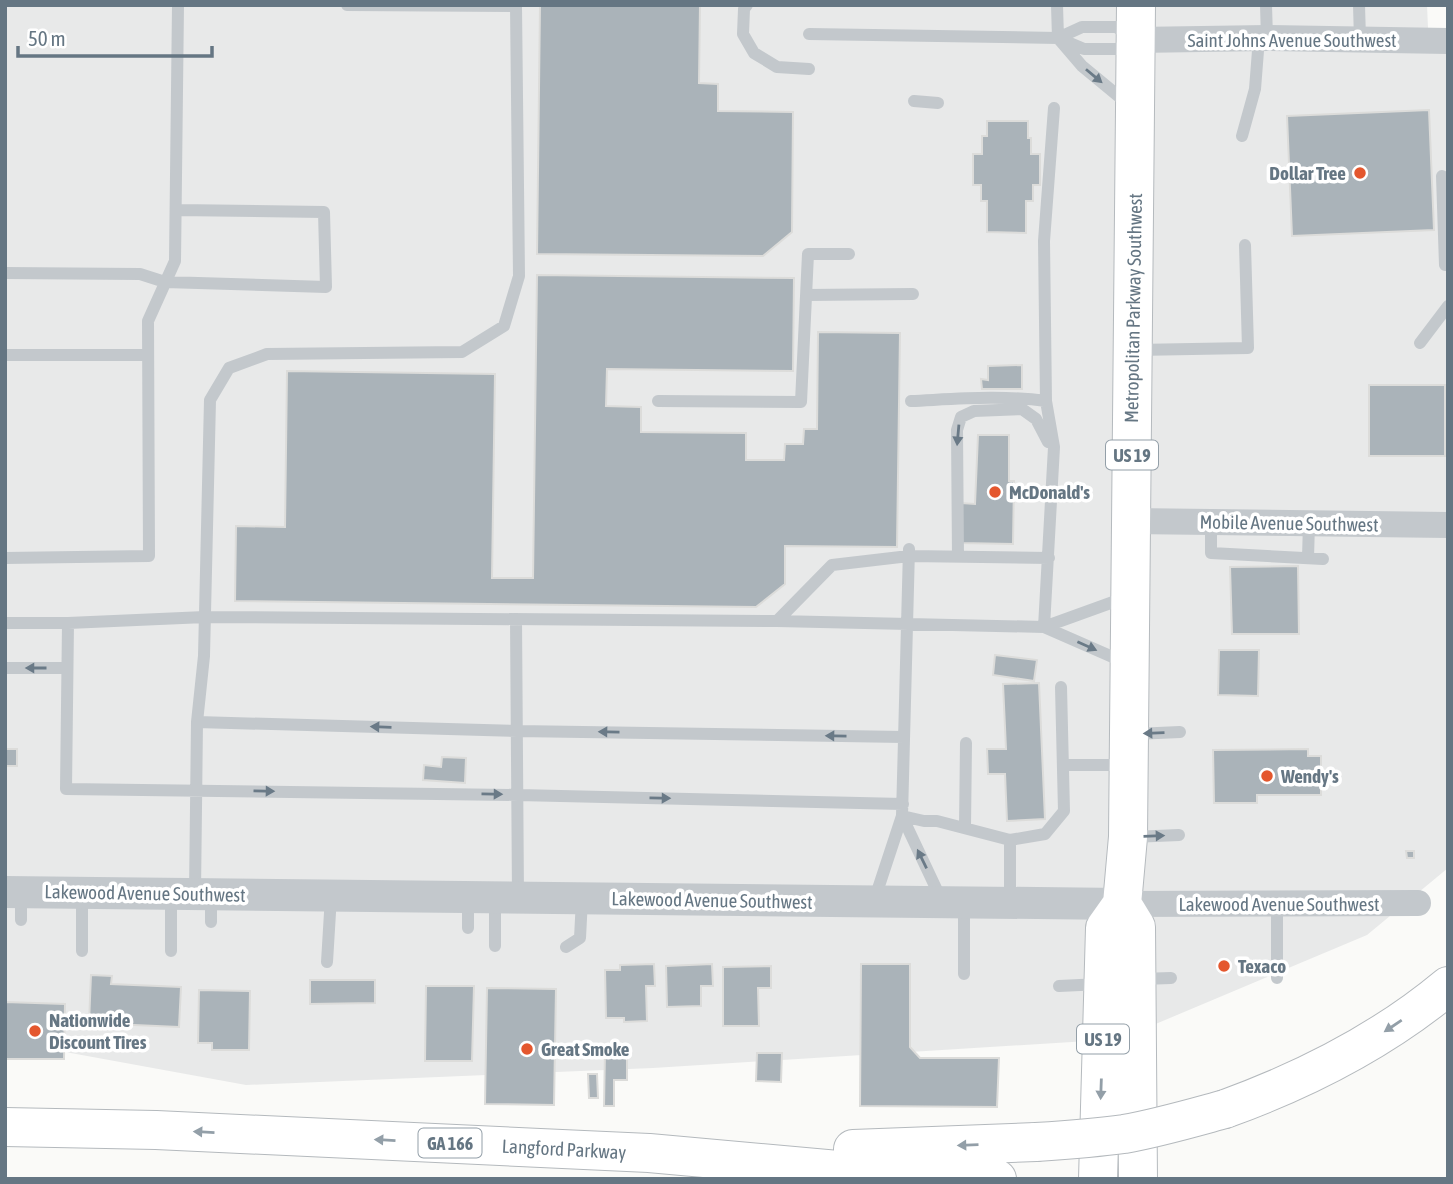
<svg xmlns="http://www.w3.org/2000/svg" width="1453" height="1184" font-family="'Asap Condensed',sans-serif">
<rect width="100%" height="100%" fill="#fafaf8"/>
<path fill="#e8e9e9" d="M 5,5 L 1427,5 L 1429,50 L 1448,51 L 1448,868 L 1367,935 L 1120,1039 L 653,1068 L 246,1085 L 5,1041 Z"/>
<path fill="#aab3b9" stroke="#dcdcda" stroke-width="2" d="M 540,5 L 700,5 L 699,83 L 718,84 L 718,111 L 793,112 L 792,232 L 763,256 L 537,254 Z
M 1429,110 L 1434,230 L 1292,236 L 1287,116 Z
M 987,121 L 1028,121 L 1028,138 L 1031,138 L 1031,154 L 1040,154 L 1040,185 L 1033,185 L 1033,201 L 1026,201 L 1026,233 L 987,232 L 987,201 L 981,201 L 981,185 L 973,185 L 973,154 L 982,154 L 982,136 L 987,136 Z
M 537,275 L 794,278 L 793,371 L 607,369 L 606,406 L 641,407 L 641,432 L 746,433 L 746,460 L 784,460 L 785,444 L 803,444 L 804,429 L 817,429 L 818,332 L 900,333 L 897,547 L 785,546 L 785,584 L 756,607 L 235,601 L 236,526 L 285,527 L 287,371 L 495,374 L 492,578 L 533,578 Z
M 1022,365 L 1022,389 L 982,389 L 981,379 L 988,380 L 988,366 Z
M 1369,385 L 1445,385 L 1445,456 L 1369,456 Z
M 978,435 L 1009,435 L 1009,481 L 1014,481 L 1013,544 L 960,543 L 961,503 L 975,504 Z
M 1298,566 L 1299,634 L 1232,634 L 1230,567 Z
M 1219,650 L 1259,650 L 1258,696 L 1218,695 Z
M 995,655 L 1037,660 L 1034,681 L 993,675 Z
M 1039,683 L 1045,819 L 1007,821 L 1005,774 L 988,774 L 987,749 L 1006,749 L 1003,684 Z
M 5,749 L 17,749 L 17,766 L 5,766 Z
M 1308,749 L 1308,756 L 1321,756 L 1321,795 L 1257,795 L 1257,803 L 1214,803 L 1213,750 Z
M 442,757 L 466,758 L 465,783 L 423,780 L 424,765 L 441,767 Z
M 1406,851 L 1414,851 L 1414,858 L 1407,858 Z
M 654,964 L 655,986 L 646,986 L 647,1021 L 624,1022 L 624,1018 L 606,1018 L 605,970 L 620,970 L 620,965 Z
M 712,964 L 713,986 L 701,986 L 701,1006 L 667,1007 L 666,966 Z
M 861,964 L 910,964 L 910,1047 L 920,1058 L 999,1058 L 997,1107 L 860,1106 Z
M 771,966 L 771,988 L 758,988 L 759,1026 L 723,1026 L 723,967 Z
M 91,975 L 112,976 L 111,984 L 181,987 L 179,1027 L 89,1023 Z
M 310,980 L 375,980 L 375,1003 L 310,1004 Z
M 426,986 L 474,986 L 472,1061 L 425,1061 Z
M 487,988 L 556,989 L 554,1105 L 485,1104 Z
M 199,990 L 250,991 L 249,1050 L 212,1050 L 212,1043 L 198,1043 Z
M 5,1002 L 65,1004 L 64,1059 L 5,1059 Z
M 605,1051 L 627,1052 L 627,1080 L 614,1080 L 614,1106 L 604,1106 Z
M 757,1053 L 782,1053 L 781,1082 L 756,1081 Z
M 588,1074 L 597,1074 L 598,1098 L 589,1098 Z"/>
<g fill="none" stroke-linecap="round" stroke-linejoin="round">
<defs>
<path id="primary" d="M 1122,904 L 1136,927 L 1138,1179
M 1098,1179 L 1105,928 L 1122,904 L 1128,837 L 1136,5"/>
<path id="motorway" d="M 1225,1109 C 1305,1080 1382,1041 1448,986
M 5,1127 L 156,1130 L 649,1153 L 871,1173 L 997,1179
M 853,1149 L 1036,1142"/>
</defs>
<use href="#primary" stroke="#b5babe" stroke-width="40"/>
<use href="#motorway" stroke="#b4b9bd" stroke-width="40"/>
<path stroke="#c3c8cc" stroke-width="12" d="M 747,5 L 744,9 L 743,34 L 754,53 L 777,67 L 809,69
M 1057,5 L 1058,38 L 1082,66 L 1128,104
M 1266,5 L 1267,38
M 1359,5 L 1360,39
M 809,34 L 1058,38 L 1084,49 L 1117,49 L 1130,43
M 1058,38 L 1082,27 L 1116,27 L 1130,36
M 914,101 L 938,103
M 1242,136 L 1255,89 L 1259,38
M 1442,176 L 1445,265 L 1448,265
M 5,273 L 140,274 L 165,282 L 326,287 L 324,212 L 176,210
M 806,295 L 913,294
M 1420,343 L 1448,306
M 1136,350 L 1248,348 L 1245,245
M 5,355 L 148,355
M 658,401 L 801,402 L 808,254 L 849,254
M 911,401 C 956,399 1002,395 1046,401
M 1211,522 L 1211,553 L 1323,559
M 958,557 L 957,430 L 961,417 L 974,411 L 1022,409 L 1036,419 L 1048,442
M 5,558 L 149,556 L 148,321 L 175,261 L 178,5
M 1308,558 L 1309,523
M 516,619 L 518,897
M 777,621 L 832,565 L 909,556 L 1049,558
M 5,623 L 68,623 L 205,617 L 777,621 L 1044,627 L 1127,597
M 68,623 L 66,789 L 518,795 L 903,804
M 1044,627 L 1054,447 L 1046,401 L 1044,241 L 1054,108
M 1044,627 L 1124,662
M 5,668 L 67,668
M 197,722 L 517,731 L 904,737
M 1135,734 L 1180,732
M 1063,765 L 1125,765
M 902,816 L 924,821 L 937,821 L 1010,840 L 1045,834 L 1064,811 L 1061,687
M 902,816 L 942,901
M 965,828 L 966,743
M 1132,837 L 1179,835
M 1010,840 L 1010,902
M 21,892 L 21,920
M 82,893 L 82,951
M 195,893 L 197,722 L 204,656 L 210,400 L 229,368 L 267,354 L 462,352 L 504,326 L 519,276 L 516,6 L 347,5
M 211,895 L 211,922
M 495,898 L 495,946
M 874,901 L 902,816 L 909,549
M 1277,904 L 1277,978
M 468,928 L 468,897
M 566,947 L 580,938 L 582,899
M 171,951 L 171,895
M 327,962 L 331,896
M 964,974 L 964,903
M 1141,979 L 1171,978
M 1059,986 L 1101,984"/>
<path stroke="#c3c8cc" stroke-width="26" d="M 1136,40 L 1267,38 L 1448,41
M 1131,521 L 1448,525
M 1122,904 L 1418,903"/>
<path stroke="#c3c8cc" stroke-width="32" d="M 5,892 L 1122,904"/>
<use href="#primary" stroke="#fff" stroke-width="38"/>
<use href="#motorway" stroke="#fff" stroke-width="38"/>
<defs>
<path id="motorway-bridge" d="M 1036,1142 C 1066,1140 1095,1138 1124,1134 C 1158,1128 1192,1118 1225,1109"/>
</defs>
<use href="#motorway-bridge" stroke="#b4b9bd" stroke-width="40" stroke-linecap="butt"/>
<use href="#motorway-bridge" stroke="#fff" stroke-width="38"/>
</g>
<defs><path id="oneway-solid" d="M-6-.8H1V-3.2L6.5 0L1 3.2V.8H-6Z" transform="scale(1.75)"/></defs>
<g fill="#6a7a87">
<use href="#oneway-solid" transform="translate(1094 76) rotate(40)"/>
<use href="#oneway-solid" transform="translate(958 435) rotate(95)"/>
<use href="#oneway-solid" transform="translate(1087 646) rotate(24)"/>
<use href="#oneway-solid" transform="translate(36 668) rotate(180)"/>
<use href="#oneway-solid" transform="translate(381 727) rotate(-178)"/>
<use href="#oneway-solid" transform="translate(609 732) rotate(-179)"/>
<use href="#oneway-solid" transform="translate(1154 733) rotate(178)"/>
<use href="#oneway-solid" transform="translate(836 736) rotate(-179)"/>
<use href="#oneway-solid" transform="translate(264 791) rotate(1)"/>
<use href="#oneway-solid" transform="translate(492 794) rotate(1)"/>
<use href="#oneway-solid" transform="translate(660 798) rotate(1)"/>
<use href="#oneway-solid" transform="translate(1154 836) rotate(-2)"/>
<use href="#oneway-solid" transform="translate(922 859) rotate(-116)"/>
</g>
<g fill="#939fa8">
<use href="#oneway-solid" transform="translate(1393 1026) rotate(146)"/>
<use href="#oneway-solid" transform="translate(1101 1089) rotate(92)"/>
<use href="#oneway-solid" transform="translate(204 1132) rotate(-177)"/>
<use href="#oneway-solid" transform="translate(385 1140) rotate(-177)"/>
<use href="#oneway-solid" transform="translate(968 1145) rotate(178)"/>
</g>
<g fill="#e4572e" stroke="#fff" stroke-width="2.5">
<circle cx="1360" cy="173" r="7"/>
<circle cx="995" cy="492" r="7"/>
<circle cx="1267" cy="776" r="7"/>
<circle cx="1224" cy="966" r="7"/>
<circle cx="35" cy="1031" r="7"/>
<circle cx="527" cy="1049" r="7"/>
</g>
<g text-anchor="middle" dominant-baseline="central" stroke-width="7" stroke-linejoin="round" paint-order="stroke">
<g fill="#fff" stroke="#939fa8" stroke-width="2">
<rect x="1106" y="440.5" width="52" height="29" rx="5"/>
<rect x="1077" y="1024.5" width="52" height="29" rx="5"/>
<rect x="418.5" y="1128.5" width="63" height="29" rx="5"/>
</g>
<g font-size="18" font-weight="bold" fill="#657683">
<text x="1132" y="455">US 19</text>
<text x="1103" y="1039">US 19</text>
<text x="450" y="1143">GA 166</text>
</g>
<g font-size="19" fill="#657683" stroke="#fff">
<text x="1292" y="40">Saint Johns Avenue Southwest</text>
<text transform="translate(1133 308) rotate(-89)">Metropolitan Parkway Southwest</text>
<text transform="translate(1289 523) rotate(1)">Mobile Avenue Southwest</text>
<text transform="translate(145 893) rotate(1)">Lakewood Avenue Southwest</text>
<text transform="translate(712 900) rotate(1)">Lakewood Avenue Southwest</text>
<text x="1279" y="904">Lakewood Avenue Southwest</text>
<text transform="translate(564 1149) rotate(3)">Langford Parkway</text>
</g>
<g font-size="19" font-weight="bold" fill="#657683" stroke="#fff" text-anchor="start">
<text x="1346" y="173" text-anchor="end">Dollar Tree</text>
<text x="1009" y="492">McDonald's</text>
<text x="1281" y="776">Wendy's</text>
<text x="1238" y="966">Texaco</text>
<text x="49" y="1020">Nationwide<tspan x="49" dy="22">Discount Tires</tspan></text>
<text x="541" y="1049">Great Smoke</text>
</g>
</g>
<rect width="1453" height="1184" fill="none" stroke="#657683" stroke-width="14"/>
<path d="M18 46v10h194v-10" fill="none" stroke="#657683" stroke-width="3.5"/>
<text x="28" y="46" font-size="21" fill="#657683" stroke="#ffffff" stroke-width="5" paint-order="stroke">50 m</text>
</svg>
